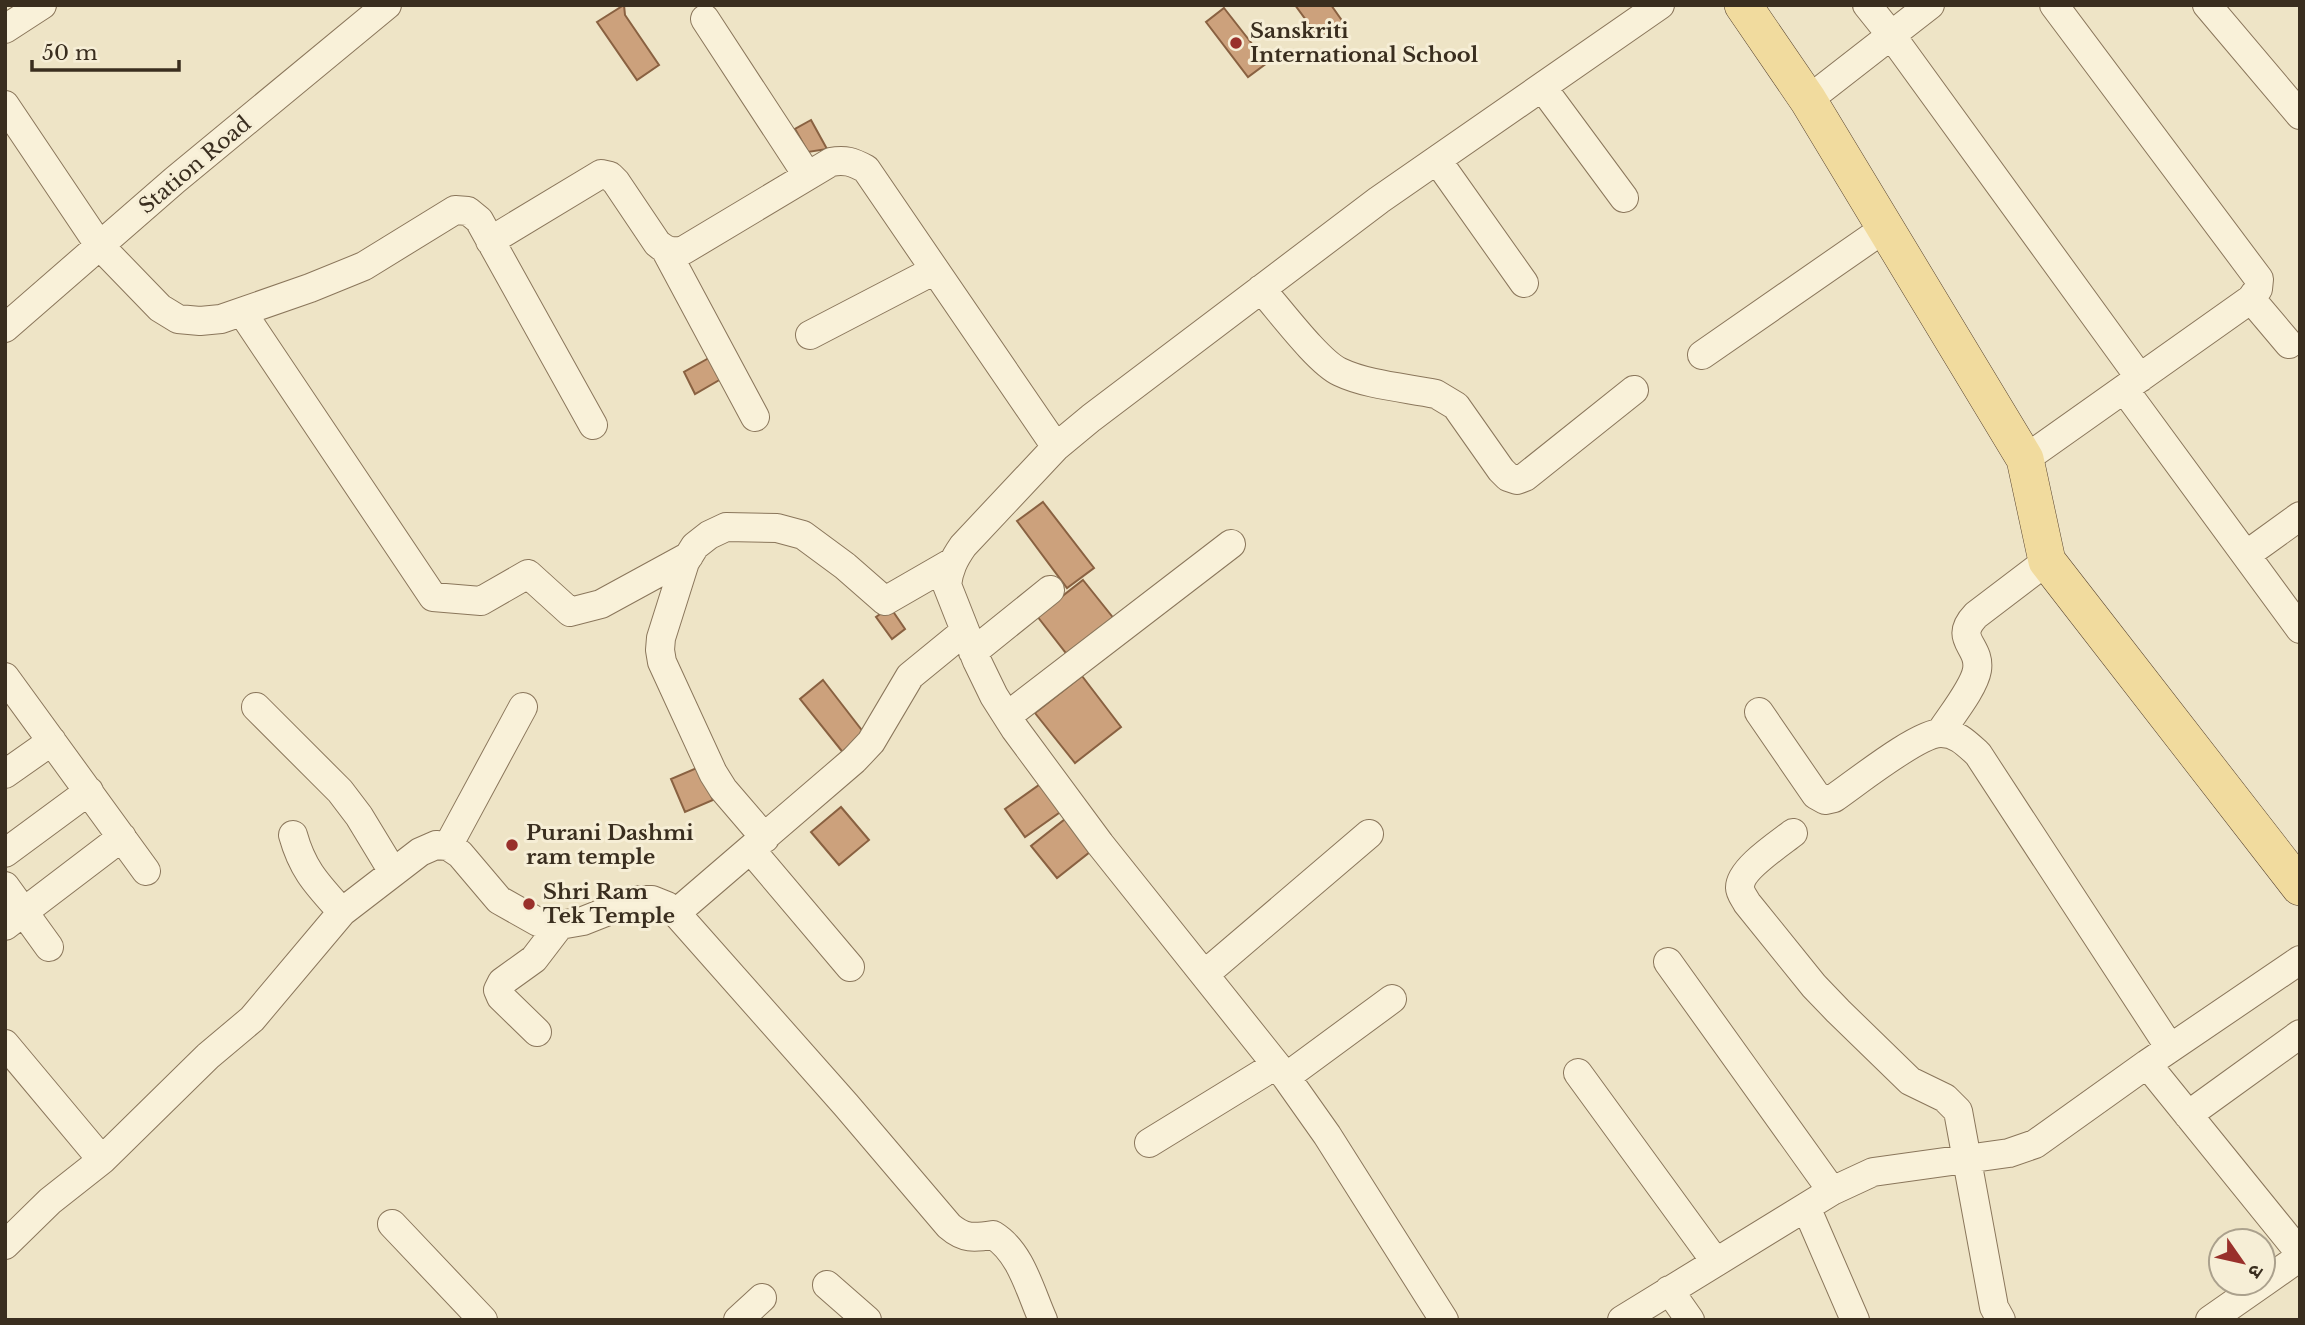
<svg xmlns="http://www.w3.org/2000/svg" width="2305" height="1325" font-family="'Libre Baskerville','Noto Sans Devanagari',serif">
<rect width="100%" height="100%" fill="#eee4c6"/>
<path fill="#cca17c" stroke="#896141" stroke-width="2" d="M 624,5 L 625,15 L 659,65 L 637,80 L 597,22 Z
M 1295,5 L 1331,5 L 1343,22 L 1320,39 Z
M 1224,8 L 1267,63 L 1248,77 L 1206,22 Z
M 811,120 L 827,149 L 808,152 L 795,129 Z
M 716,354 L 728,375 L 695,394 L 684,372 Z
M 1043,502 L 1094,568 L 1067,588 L 1017,521 Z
M 1083,580 L 1115,620 L 1069,657 L 1037,616 Z
M 890,607 L 905,629 L 892,639 L 876,617 Z
M 1082,676 L 1121,727 L 1075,763 L 1035,713 Z
M 823,680 L 871,742 L 849,760 L 800,699 Z
M 699,767 L 713,800 L 685,812 L 671,779 Z
M 1046,780 L 1066,808 L 1025,837 L 1005,809 Z
M 841,807 L 869,840 L 839,865 L 811,832 Z
M 1074,812 L 1100,844 L 1057,878 L 1031,846 Z"/>
<g fill="none" stroke-linecap="round" stroke-linejoin="round">
<defs>
<path id="minor" d="M 1867,5 L 1891,35 L 2140,378
M 2207,5 L 2300,115
M 705,19 L 807,175
M 5,29 L 42,5
M 1542,87 L 1624,198
M 1808,100 L 1930,5
M 5,105 L 99,245 L 160,308 L 178,319 L 200,321 L 221,319 L 310,288 L 364,266 L 455,210 L 468,211 L 479,220 L 593,425
M 1437,160 L 1524,283
M 490,241 L 601,174 L 610,176 L 616,182 L 657,243 C 666,251 672,253 684,250 L 831,162 C 845,159 853,162 866,169 L 1056,447
M 665,249 L 755,417
M 1261,289 C 1279,309 1318,362 1340,372 C 1367,385 1407,388 1436,394 L 1456,406 L 1501,470 L 1508,477 L 1517,480 L 1525,477 L 1634,390
M 2251,299 L 2289,344
M 242,312 L 433,597 L 481,601 L 528,574 L 570,612 L 601,604 L 689,556
M 5,328 L 175,180 L 387,5
M 810,335 L 935,270
M 1702,355 L 1885,228
M 2124,389 L 2300,629
M 2025,459 L 2251,299 L 2258,289 L 2259,279 L 2054,5
M 2246,555 L 2300,516
M 973,652 L 1050,590
M 5,677 L 146,871
M 256,707 L 340,791 L 359,816 L 393,872
M 1759,712 L 1816,795 L 1825,800 L 1834,798 C 1856,783 1918,733 1941,733 C 1957,733 1967,744 1978,754 L 2170,1048
M 1007,716 L 1231,544
M 1940,733 C 1950,717 1974,688 1977,670 C 1981,645 1952,640 1976,615 L 2047,561
M 5,774 L 52,741
M 1793,833 C 1779,844 1739,870 1740,888 C 1740,893 1745,899 1747,903 L 1814,986 L 1838,1011 L 1910,1081 L 1945,1098 L 1958,1111 L 1994,1307 L 2001,1320
M 293,835 C 303,871 318,885 342,912
M 765,838 L 723,789 L 713,773 L 662,662 L 660,650 L 661,638 L 685,562 L 695,546 L 709,535 L 726,527 L 777,528 L 803,535 L 845,566 L 885,601 L 951,563
M 448,846 L 523,707
M 751,850 L 850,967
M 5,853 L 89,791
M 5,886 L 49,947
M 676,913 L 854,760 L 871,742 L 910,676 L 965,631
M 5,926 L 122,837
M 1668,962 L 1832,1191
M 1205,974 L 1369,834
M 537,1032 L 501,997 L 498,990 L 502,982 L 534,959 L 560,925
M 5,1044 L 102,1160
M 2147,1064 L 2300,1253
M 1578,1073 L 1715,1261
M 1286,1077 L 1392,999
M 2188,1115 L 2300,1034
M 1149,1143 L 1276,1065
M 1806,1207 L 1855,1320
M 392,1224 L 483,1320
M 5,1245 L 50,1201 L 102,1160 L 208,1056 L 252,1019 L 342,912 L 420,852 L 436,845 L 448,846 L 460,854 L 499,900 L 538,922 L 560,925 L 583,921 L 636,900 L 652,900 L 667,906 L 676,913 L 846,1105 L 949,1226 C 964,1239 974,1238 993,1235 C 1021,1252 1030,1291 1043,1320
M 2263,1283 L 2300,1257
M 827,1285 L 867,1320
M 1669,1290 L 1690,1320
M 738,1320 L 762,1298
M 1444,1320 L 1327,1135 L 1286,1077 L 1100,844 L 1015,729 L 994,696 L 977,661 L 947,585 C 949,569 954,559 963,546 L 1056,447 L 1091,418 L 1379,200 L 1660,5
M 1622,1320 L 1832,1191 L 1873,1172 L 2009,1153 L 2035,1144 L 2147,1064 L 2300,960
M 2210,1320 L 2263,1283"/>
<path id="major" d="M 1743,5 L 1808,100 L 2025,459 L 2047,561 L 2300,887"/>
</defs>
<use href="#minor" stroke="#8a765b" stroke-width="30"/>
<use href="#major" stroke="#584430" stroke-width="38"/>
<use href="#minor" stroke="#f9f1d9" stroke-width="28"/>
<use href="#major" stroke="#f1db9e" stroke-width="37"/>
</g>
<g fill="#99302b" stroke="#f6eed6" stroke-width="2.5">
<circle cx="1236" cy="43" r="7"/>
<circle cx="512" cy="845" r="7"/>
<circle cx="529" cy="904" r="7"/>
</g>
<g text-anchor="middle" dominant-baseline="central" stroke-width="6" stroke-linejoin="round" paint-order="stroke">
<g font-size="21" font-weight="bold" fill="#3a2e1f" stroke="#f6eed6" text-anchor="start">
<text x="1250" y="31">Sanskriti<tspan x="1250" dy="24">International School</tspan></text>
<text x="526" y="833">Purani Dashmi<tspan x="526" dy="24">ram temple</tspan></text>
<text x="543" y="892">Shri Ram<tspan x="543" dy="24">Tek Temple</tspan></text>
</g>
<g font-size="21" fill="#3a2e1f" stroke="#f6eed6">
<text transform="translate(195 165) rotate(-40)">Station Road</text>
</g>
</g>
<rect width="2305" height="1325" fill="none" stroke="#3a2e1f" stroke-width="14"/>
<g transform="translate(2242 1262) rotate(124)"><circle r="33" fill="#f6eed6" stroke="#aba18d" stroke-width="2"/>
<path d="M0-5L12 26L0 18L-12 26Z" fill="#99302b"/>
<text y="-10" font-size="19" font-weight="bold" text-anchor="middle" fill="#3a2e1f">उ</text>
</g>
<path d="M32 60v10h147v-10" fill="none" stroke="#3a2e1f" stroke-width="3.5"/>
<text x="42" y="60" font-size="21" fill="#3a2e1f" stroke="#f6eed6" stroke-width="5" paint-order="stroke">50 m</text>
</svg>
